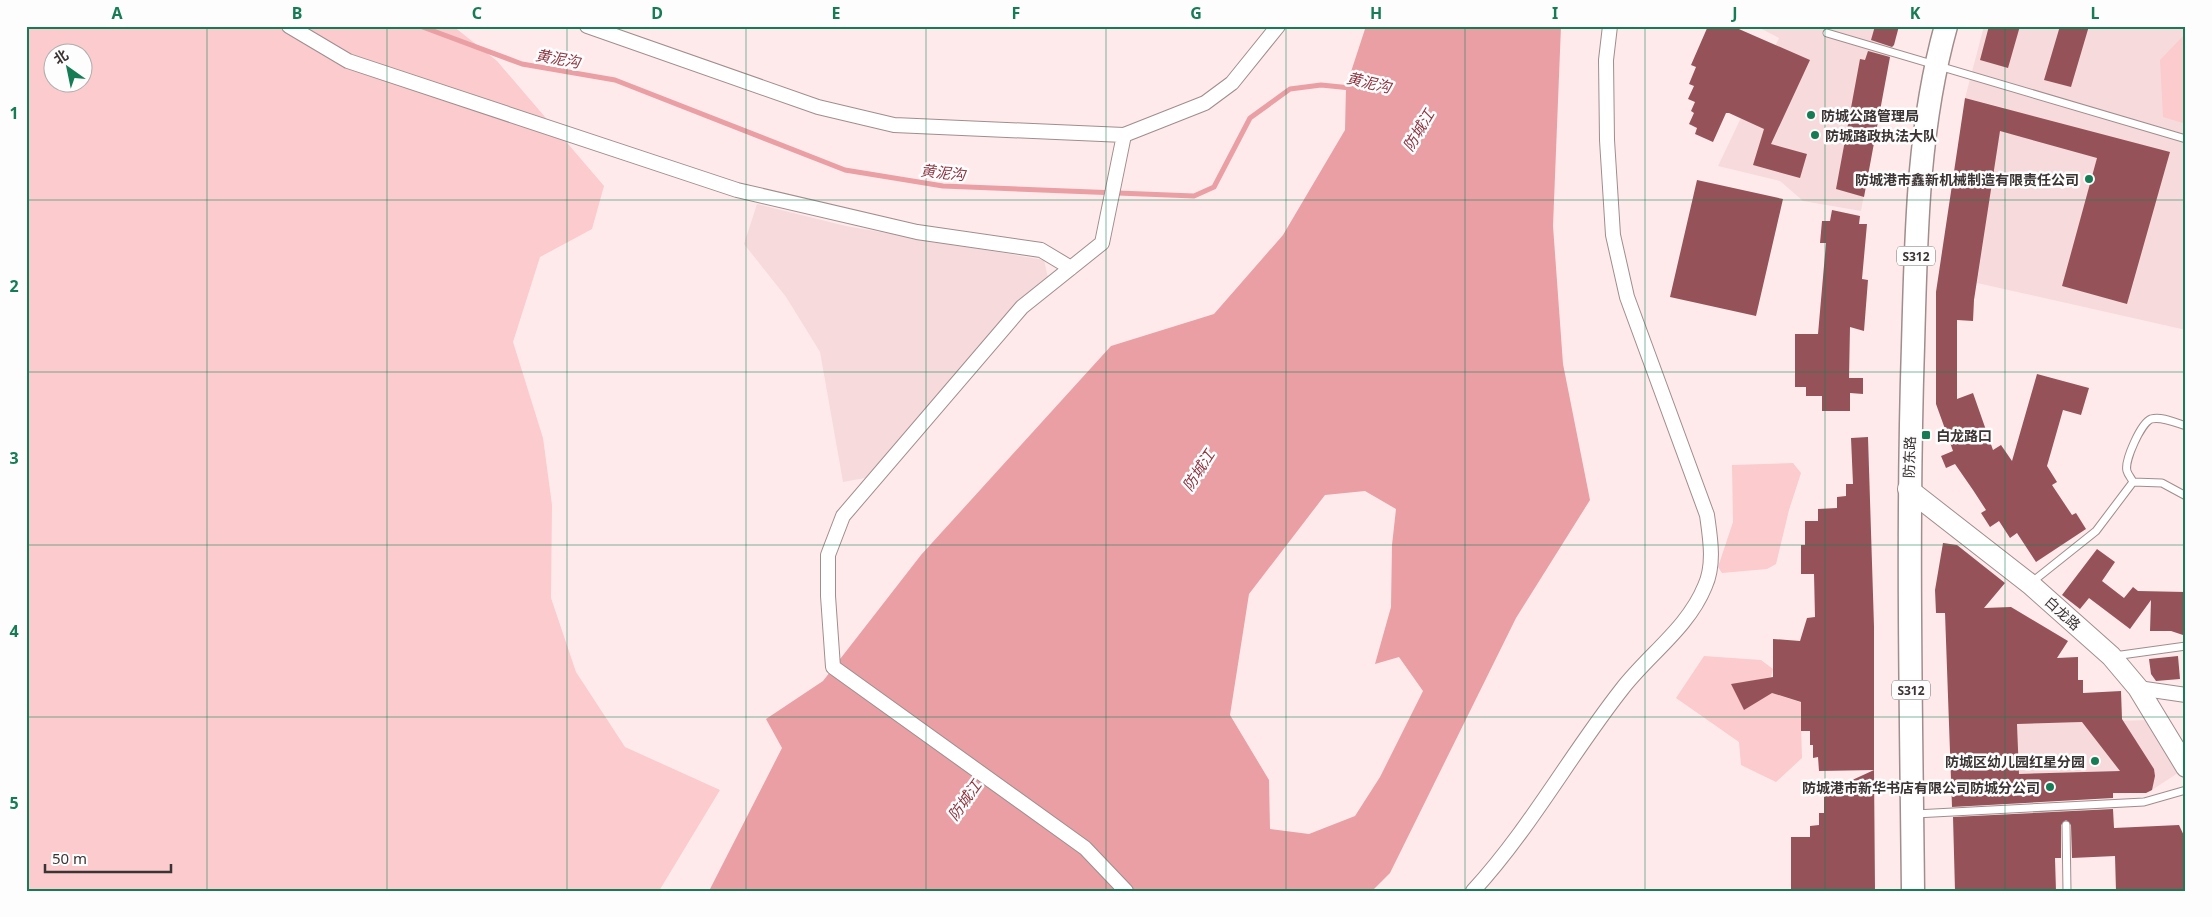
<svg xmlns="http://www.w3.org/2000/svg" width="2212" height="917" font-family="'Noto Sans','Noto Sans SC',sans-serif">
<rect width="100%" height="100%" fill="#ffeaeb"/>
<path fill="#f7dbdc" d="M 1756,26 L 1899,26 L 1888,64 L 1861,211 L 1803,201 L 1780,181 L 1718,166 L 1779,38 Z
M 1984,26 L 2186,26 L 2186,330 L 1977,283 L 1999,131 L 2005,108 L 1965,98 Z
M 757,204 L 846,226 L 1044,260 L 1048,278 L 1022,301 L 865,478 L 843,482 L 820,352 L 786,297 L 744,244 Z
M 2148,720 L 2178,773 L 2152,790 L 2146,793 L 2019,795 L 2017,724 Z"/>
<path fill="#fbcbcd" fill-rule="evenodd" d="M 26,26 L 453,26 L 497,61 L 604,186 L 592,229 L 540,257 L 513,342 L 543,438 L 552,505 L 551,598 L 576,672 L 625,747 L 720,790 L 659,891 L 26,891 ZM 52,52 L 82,52 L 82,82 L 52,82 Z
M 2186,33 L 2186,124 L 2163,117 L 2160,60 Z
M 1793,463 L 1801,473 L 1789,510 L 1776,564 L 1767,569 L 1722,573 L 1718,567 L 1733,522 L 1732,465 Z
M 1704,656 L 1761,660 L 1773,669 L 1771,677 L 1732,685 L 1772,693 L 1821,709 L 1801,724 L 1802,758 L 1776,782 L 1741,765 L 1739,742 L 1676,698 Z"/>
<path fill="#e99fa4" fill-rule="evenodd" d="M 1366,26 L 1561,26 L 1553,226 L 1563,364 L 1590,500 L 1516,618 L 1390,873 L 1372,891 L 709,891 L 782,748 L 766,719 L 823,681 L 921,555 L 1111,346 L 1214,314 L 1283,235 L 1345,130 L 1346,87 ZM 1365,491 L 1396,509 L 1392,545 L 1391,607 L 1375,664 L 1399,657 L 1423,691 L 1380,777 L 1355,816 L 1309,834 L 1270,829 L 1269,780 L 1230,715 L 1249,594 L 1325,495 Z"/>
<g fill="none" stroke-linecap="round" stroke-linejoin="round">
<path stroke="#e99fa4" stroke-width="5" d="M 420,26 L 522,64 L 615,80 L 845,170 L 943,186 L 1194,196 L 1214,187 L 1250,118 L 1290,89 L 1321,85 L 1351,88"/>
</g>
<path fill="#955359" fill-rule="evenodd" d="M 1708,26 L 1732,26 L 1810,60 L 1771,144 L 1807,154 L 1800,178 L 1753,165 L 1764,129 L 1729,113 L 1726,113 L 1713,142 L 1695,134 L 1697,128 L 1689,124 L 1694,113 L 1691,111 L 1695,102 L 1688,99 L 1694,86 L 1689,84 L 1696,67 L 1691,65 Z
M 1875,26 L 1899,26 L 1894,45 L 1892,47 L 1871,40 Z
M 1989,26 L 2020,26 L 2008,68 L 1980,60 Z
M 2060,26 L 2089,26 L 2071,87 L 2044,80 Z
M 1868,51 L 1890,57 L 1864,197 L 1836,189 L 1860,59 L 1865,60 Z
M 1965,98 L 2170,152 L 2127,304 L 2062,286 L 2097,158 L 2000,131 L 1974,300 L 1973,321 L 1957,320 L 1957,399 L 1973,393 L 1993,450 L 2001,445 L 2012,461 L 2037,374 L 2089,388 L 2081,415 L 2063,410 L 2047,466 L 2057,482 L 2052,485 L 2072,515 L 2076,513 L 2086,529 L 2036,562 L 2017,533 L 2010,538 L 1999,521 L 1990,527 L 1981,513 L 1986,510 L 1973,490 L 1955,464 L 1946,468 L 1941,456 L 1953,451 L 1936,404 L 1936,292 Z
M 1697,180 L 1783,199 L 1756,316 L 1670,297 Z
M 1832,210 L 1860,216 L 1859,224 L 1867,224 L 1862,279 L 1868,280 L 1864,331 L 1850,327 L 1849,378 L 1863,378 L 1863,394 L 1850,393 L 1850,411 L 1822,411 L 1822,396 L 1806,396 L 1806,387 L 1795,387 L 1795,334 L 1818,334 L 1826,243 L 1820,243 L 1822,221 L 1830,221 Z
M 1868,437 L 1874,626 L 1874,770 L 1819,771 L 1818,757 L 1813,758 L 1813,745 L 1810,745 L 1810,731 L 1801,731 L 1801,702 L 1772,693 L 1744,710 L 1731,684 L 1773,677 L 1773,639 L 1800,641 L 1807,618 L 1815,617 L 1814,574 L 1801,574 L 1801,545 L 1805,545 L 1805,521 L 1818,521 L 1818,509 L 1837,508 L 1837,497 L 1846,496 L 1846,484 L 1853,484 L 1851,438 Z
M 1943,543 L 1957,545 L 2005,583 L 1984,608 L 2011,607 L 2068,641 L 2057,658 L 2078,657 L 2078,680 L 2083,680 L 2083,693 L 2121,691 L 2122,719 L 2154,769 L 2155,776 L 2152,790 L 2146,793 L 2113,793 L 2113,798 L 1952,807 L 1945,613 L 1936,613 L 1935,590 ZM 2082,722 L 2120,771 L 2019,774 L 2017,724 Z
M 2097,549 L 2115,562 L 2102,581 L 2124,598 L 2133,587 L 2138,591 L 2186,592 L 2186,636 L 2171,631 L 2150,631 L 2151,600 L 2130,629 L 2089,598 L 2080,609 L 2062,595 Z
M 2178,656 L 2180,679 L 2156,681 L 2151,674 L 2149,659 Z
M 1874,770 L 1875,891 L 1791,891 L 1791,837 L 1810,837 L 1810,826 L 1819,825 L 1819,813 L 1824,813 L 1824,793 Z
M 2113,809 L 2114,828 L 2179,825 L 2186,840 L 2186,891 L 2116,891 L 2115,856 L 2072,858 L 2071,825 L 2066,820 L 2061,825 L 2061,858 L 2055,858 L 2056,891 L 1955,891 L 1953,817 Z"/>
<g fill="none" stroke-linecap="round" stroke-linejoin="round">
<defs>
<path id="lane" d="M 1827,33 L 2186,139
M 2133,482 C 2132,479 2128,475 2127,471 C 2124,461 2141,423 2151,419 C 2162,416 2176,423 2186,426
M 2133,482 L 2162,483 L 2186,496
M 2032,582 L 2096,531 L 2133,482
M 2114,656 L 2186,646
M 1915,814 L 2144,802 L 2186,790
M 2066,825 L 2067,891"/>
<path id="street" d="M 289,26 L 348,61 L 737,190 L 917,232 L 1041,250 L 1071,268
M 587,26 L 818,107 L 894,125 L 1124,135 L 1205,103 L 1232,83 L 1278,26
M 1124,135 L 1102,243 L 1022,307 L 843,516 L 828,555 L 828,596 L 833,667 L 1085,848 L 1126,891
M 2138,688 L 2186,695
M 1473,891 C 1530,829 1570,755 1622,689 C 1649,654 1688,628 1705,586 C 1715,564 1710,537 1707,515 L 1627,297 L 1613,235 L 1607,140 L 1606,60 L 1610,26"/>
<path id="secondary" d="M 1908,489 L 2030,584 L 2111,656 L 2138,688 L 2186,767"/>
<path id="primary" d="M 1913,891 C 1911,709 1907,528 1913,346 C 1916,239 1917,130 1946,26"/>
</defs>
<use href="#lane" stroke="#a08d8e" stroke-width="9"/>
<use href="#street" stroke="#a08d8e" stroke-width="16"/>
<use href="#secondary" stroke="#a08d8e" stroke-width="22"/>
<use href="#primary" stroke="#a08d8e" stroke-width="25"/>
<use href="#lane" stroke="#fff" stroke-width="7"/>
<use href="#street" stroke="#fff" stroke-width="14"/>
<use href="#secondary" stroke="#fff" stroke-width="20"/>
<use href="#primary" stroke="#fff" stroke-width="22"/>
</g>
<path fill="none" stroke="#167c55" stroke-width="1" stroke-opacity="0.55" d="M 207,26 L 207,891M 387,26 L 387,891M 567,26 L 567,891M 746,26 L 746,891M 926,26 L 926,891M 1106,26 L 1106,891M 1286,26 L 1286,891M 1465,26 L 1465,891M 1645,26 L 1645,891M 1825,26 L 1825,891M 2005,26 L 2005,891M 26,200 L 2186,200M 26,372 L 2186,372M 26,545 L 2186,545M 26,717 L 2186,717"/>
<g fill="#167c55" stroke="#fdfdfd" stroke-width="2">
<circle cx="1811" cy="115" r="5"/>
<circle cx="1815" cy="135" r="5"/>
<circle cx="2089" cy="179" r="5"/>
<rect x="1921" y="430" width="10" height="10" rx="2.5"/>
<circle cx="2095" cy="761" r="5"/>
<circle cx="2050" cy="787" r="5"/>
</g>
<g text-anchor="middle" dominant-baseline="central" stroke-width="5" stroke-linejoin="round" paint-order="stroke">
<g fill="#fdfdfd" stroke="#757070" stroke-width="1">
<rect x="1897" y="246.5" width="38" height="19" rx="4"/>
<rect x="1892" y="680.5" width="38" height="19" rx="4"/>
</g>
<g font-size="12" font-weight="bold" fill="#3b3434">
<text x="1916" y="256">S312</text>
<text x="1911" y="690">S312</text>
</g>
<g font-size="14" font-weight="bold" fill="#3b3434" stroke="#fdfdfd" text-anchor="start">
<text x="1821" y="115">防城公路管理局</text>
<text x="1825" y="135">防城路政执法大队</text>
<text x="2079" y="179" text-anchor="end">防城港市鑫新机械制造有限责任公司</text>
<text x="1936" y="435">白龙路口</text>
<text x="2085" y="761" text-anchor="end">防城区幼儿园红星分园</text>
<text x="2040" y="787" text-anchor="end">防城港市新华书店有限公司防城分公司</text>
</g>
<g font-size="14" fill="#3b3434" stroke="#fdfdfd">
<text transform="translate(1909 457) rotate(-88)">防东路</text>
<text transform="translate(2063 613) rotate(42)">白龙路</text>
</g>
<g font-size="15" font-style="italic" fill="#8d3542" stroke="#fdfdfd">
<text transform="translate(558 58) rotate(10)">黄泥沟</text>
<text transform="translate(1369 82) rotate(13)">黄泥沟</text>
<text transform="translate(1418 130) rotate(-59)">防城江</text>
<text transform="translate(943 172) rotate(6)">黄泥沟</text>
<text transform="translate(1198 470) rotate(-57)">防城江</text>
<text transform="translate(964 800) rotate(-54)">防城江</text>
</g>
</g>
<rect width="2212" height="917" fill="none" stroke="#fdfdfd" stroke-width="55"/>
<g transform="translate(68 68) rotate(327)"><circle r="24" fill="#fdfdfd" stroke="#afadad"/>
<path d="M0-4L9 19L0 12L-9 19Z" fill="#167c55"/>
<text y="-8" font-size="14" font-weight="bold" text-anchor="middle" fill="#3b3434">北</text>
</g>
<path d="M45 864v8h126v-8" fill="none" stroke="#3b3434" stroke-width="2.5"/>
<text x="52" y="864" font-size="15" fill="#3b3434" stroke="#fdfdfd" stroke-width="4" paint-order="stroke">50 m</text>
<rect x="28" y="28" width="2156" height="862" fill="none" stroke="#167c55" stroke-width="2"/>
<g font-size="16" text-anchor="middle" font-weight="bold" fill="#167c55">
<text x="117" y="19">A</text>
<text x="297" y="19">B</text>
<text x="477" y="19">C</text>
<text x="657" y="19">D</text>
<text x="836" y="19">E</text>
<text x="1016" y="19">F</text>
<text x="1196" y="19">G</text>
<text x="1376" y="19">H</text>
<text x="1555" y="19">I</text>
<text x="1735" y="19">J</text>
<text x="1915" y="19">K</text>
<text x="2095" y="19">L</text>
<text x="14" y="119">1</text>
<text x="14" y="292">2</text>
<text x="14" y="464">3</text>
<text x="14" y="637">4</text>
<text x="14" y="809">5</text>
</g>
</svg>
